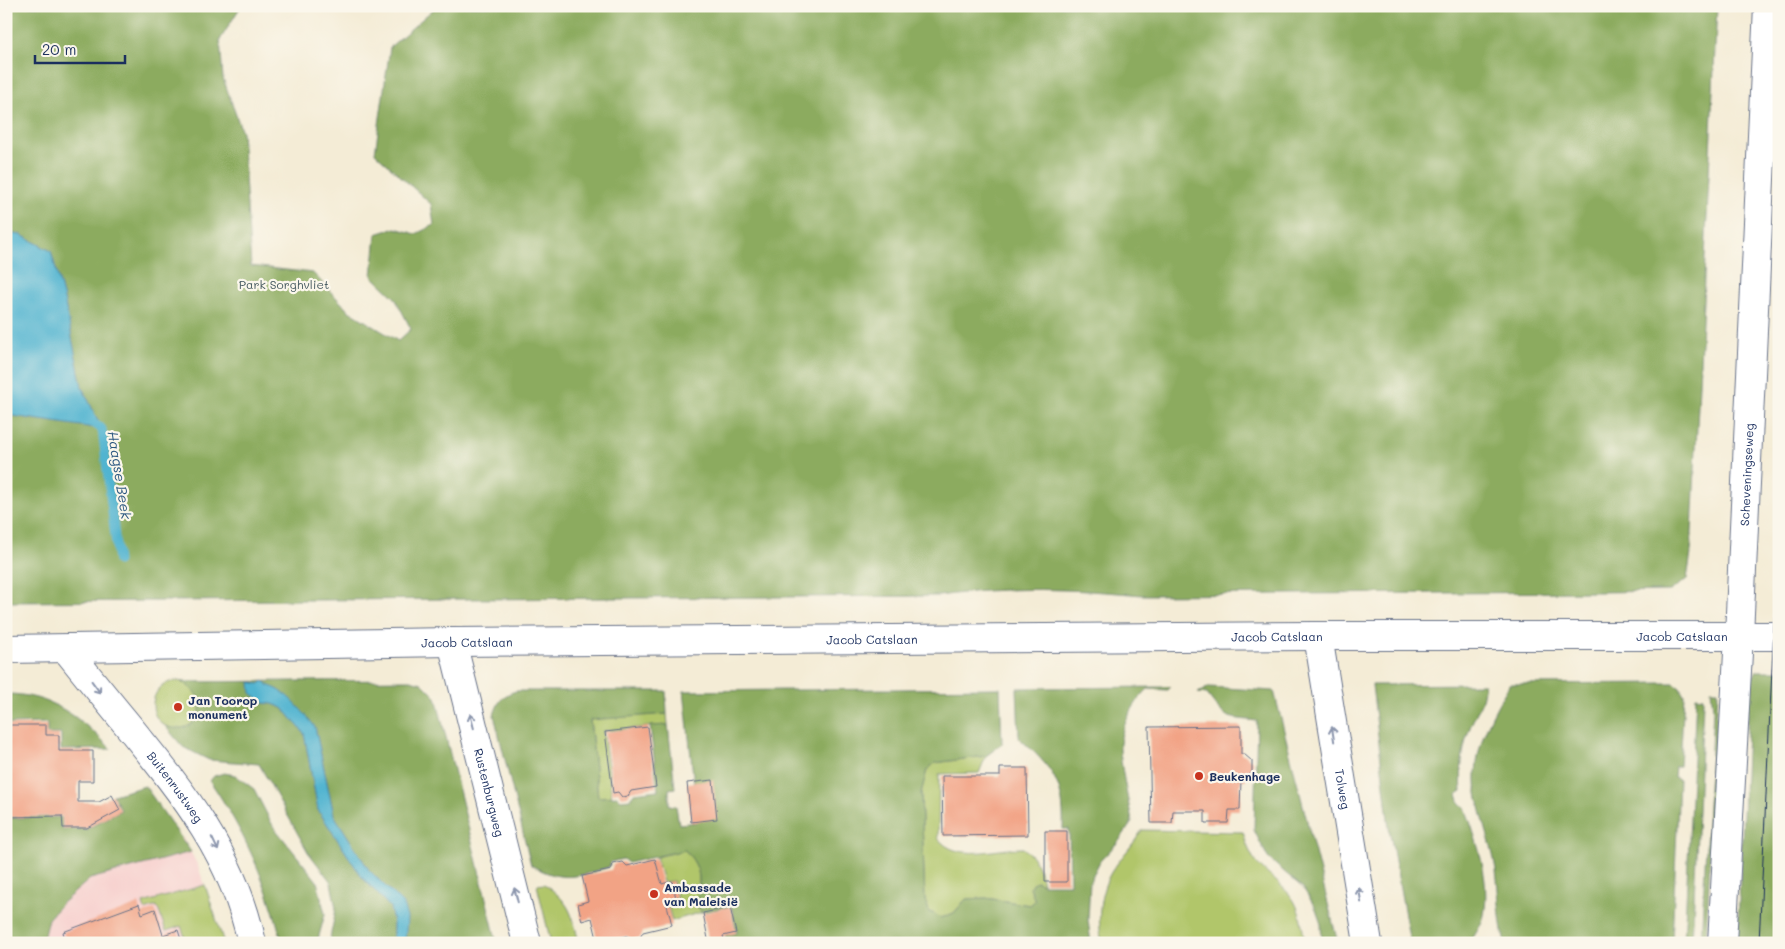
<svg xmlns="http://www.w3.org/2000/svg" width="1785" height="949" font-family="Mali,sans-serif">
<rect width="100%" height="100%" fill="#fbf7ec"/>
<filter id="ink" filterUnits="userSpaceOnUse"><feTurbulence type="fractalNoise" baseFrequency=".02" numOctaves="2"/><feDisplacementMap in="SourceGraphic" scale="10" xChannelSelector="R" yChannelSelector="G"/><feConvolveMatrix kernelMatrix="1 2 1 2 8 2 1 2 1" color-interpolation-filters="sRGB"/></filter>
<filter id="wash" filterUnits="userSpaceOnUse"><feTurbulence type="fractalNoise" baseFrequency=".0096" numOctaves="4" result="noise"/><feDisplacementMap in="SourceGraphic" scale="20" xChannelSelector="R" yChannelSelector="G"/><feGaussianBlur stdDeviation="1.12" result="paint"/><feColorMatrix in="noise" values="0 0 0 0 0 0 0 0 0 0 0 0 0 0 0 0 0 1.4 0 .05"/><feComposite in="paint" operator="in"/></filter>
<g filter="url(#wash)">
<rect width="100%" height="100%" fill="#f4ecd6"/>
<path fill="#f7d0ce" d="M 183,838 L 198,866 L 224,943 L 6,943 L 6,873 Z"/>
<path fill="#b1c66a" stroke="#667a64" d="M153 705a24 24 0 1 1 48 0a24 24 0 1 1-48 0Z
M 667,714 L 668,725 L 603,731 L 612,797 L 598,797 L 590,719 Z
M 986,756 L 979,773 L 939,774 L 938,838 C 956,863 996,848 1023,848 C 1036,857 1040,869 1043,884 L 1032,883 L 1030,887 L 1035,901 L 1030,905 L 986,898 L 966,899 L 954,913 L 941,918 L 929,911 L 925,900 L 921,793 L 927,770 L 935,763 Z
M 1142,830 L 1243,832 C 1253,871 1267,869 1290,895 C 1301,908 1302,927 1305,943 L 1102,943 C 1097,919 1099,889 1114,868 C 1123,855 1134,844 1142,830 Z
M 685,850 C 704,871 699,880 697,906 L 702,912 L 672,921 L 667,902 L 677,898 L 673,881 L 663,882 L 656,857 Z
M 544,884 C 570,902 572,913 579,943 L 551,943 L 537,885 Z
M 205,885 L 224,943 L 187,943 L 181,926 L 166,931 L 157,906 L 145,910 L 143,903 Z"/>
<path fill="#8cab5e" stroke="#546d5e" d="M 6,6 L 241,6 L 220,40 L 223,78 L 242,132 L 251,266 L 313,273 L 349,311 L 398,341 L 411,329 L 395,298 L 372,276 L 376,234 L 395,228 L 416,234 L 434,225 L 431,204 L 375,153 L 390,47 L 437,6 L 1717,6 L 1691,553 L 1687,579 L 1670,591 L 1600,592 L 1142,595 C 1075,589 1006,586 939,596 L 6,602 L 6,415 L 101,428 L 82,387 L 64,299 L 51,251 L 21,235 L 6,233 Z
M 1756,671 L 1779,671 L 1779,943 L 1737,943 L 1749,691 L 1750,682 Z
M 410,680 L 422,683 L 436,697 L 497,943 L 405,943 L 403,904 L 369,870 L 334,815 L 315,727 L 273,688 L 251,682 L 264,703 L 273,704 L 283,708 L 304,733 L 318,810 L 362,877 L 390,907 L 393,922 L 393,943 L 329,943 L 336,909 L 331,882 L 308,852 L 259,764 L 209,760 L 183,747 L 165,726 C 200,738 215,698 181,682 Z
M 1674,683 L 1680,687 L 1684,695 L 1680,766 L 1675,766 L 1674,777 L 1679,779 L 1672,943 L 1505,943 C 1497,916 1500,886 1494,859 C 1490,840 1483,822 1479,803 C 1468,760 1488,719 1510,684 Z
M 1484,684 C 1485,702 1473,717 1468,733 C 1462,751 1460,772 1462,791 L 1457,794 L 1460,804 L 1465,807 C 1476,839 1491,880 1484,915 C 1482,925 1475,934 1470,943 L 1410,943 L 1389,828 L 1372,685 Z
M 1171,687 L 1168,690 L 1148,689 C 1134,702 1122,724 1120,744 C 1119,760 1129,803 1132,822 L 1119,841 L 1100,861 L 1090,881 L 1088,920 L 1091,943 L 726,943 L 725,936 L 737,933 L 731,906 L 702,912 L 697,906 C 699,880 704,871 685,850 L 628,863 L 623,859 L 611,862 L 609,867 C 577,877 562,883 531,865 L 494,715 C 498,702 502,695 516,691 L 666,691 L 667,714 L 590,720 L 598,797 L 617,796 L 621,800 L 630,799 L 634,793 L 658,790 L 650,726 L 668,725 L 675,788 L 669,789 L 669,805 L 676,806 L 679,824 L 698,822 L 684,691 L 1000,688 L 1002,744 L 986,756 L 935,763 L 927,770 L 921,793 L 925,900 L 929,911 L 941,918 L 954,913 L 966,899 L 986,898 L 1030,905 L 1035,901 L 1030,887 L 1032,883 L 1037,881 L 1043,884 L 1070,884 L 1069,829 L 1063,829 C 1065,782 1052,768 1019,738 L 1017,688 Z
M 1209,687 L 1274,691 L 1338,943 L 1322,943 L 1321,924 L 1315,907 L 1303,888 L 1268,858 L 1254,830 L 1257,721 C 1225,717 1227,721 1207,694 L 1198,693 Z
M 1711,690 L 1718,690 L 1706,943 L 1701,943 L 1713,710 Z
M 6,694 C 51,694 81,718 111,749 L 61,750 L 61,734 L 47,734 L 47,723 L 6,724 Z
M 1696,696 L 1703,697 L 1703,702 L 1692,943 L 1684,943 Z
M 224,773 L 235,775 L 254,789 L 273,826 L 317,881 L 325,914 L 317,943 L 282,943 C 268,884 244,831 210,781 L 214,776 Z
M 145,786 L 191,852 L 90,879 L 62,903 L 48,919 L 42,943 L 6,943 L 6,824 L 8,818 L 61,817 L 62,829 L 87,829 L 121,810 L 113,795 Z"/>
<path fill="#51b4d0" stroke="#367297" d="M 6,233 L 21,235 L 51,251 L 64,299 L 82,387 L 102,429 L 6,415 Z
M 264,681 C 269,687 271,686 277,689 C 288,694 308,717 315,727 L 334,815 L 369,870 L 403,904 L 407,918 L 405,943 L 393,943 L 393,922 L 390,907 L 362,877 L 318,810 L 304,733 L 283,708 L 273,704 L 264,703 L 251,693 L 250,682 L 259,684 Z"/>
<g fill="none" stroke-linecap="round" stroke-linejoin="round">
<path stroke="#51b4d0" stroke-width="9" d="M 92,422 L 102,429 L 118,561"/>
</g>
<g id="blocks">
<path fill="#f2a385" d="M 6,725 L 46,725 L 46,735 L 59,735 L 59,751 L 93,751 L 93,781 L 78,781 L 78,802 L 99,802 L 112,795 L 120,810 L 87,828 L 63,828 L 62,816 L 6,817 Z
M 1241,726 L 1241,754 L 1244,754 L 1252,761 L 1252,772 L 1245,780 L 1241,780 L 1240,810 L 1229,810 L 1228,823 L 1205,823 L 1205,811 L 1173,811 L 1172,823 L 1151,823 L 1149,727 Z
M 648,727 L 656,787 L 631,791 L 628,796 L 622,797 L 618,792 L 613,793 L 605,732 Z
M 1000,768 L 1027,768 L 1028,835 L 943,836 L 942,776 L 1000,776 Z
M 713,780 L 717,819 L 691,822 L 687,783 Z
M 1045,831 L 1067,831 L 1067,882 L 1045,882 Z
M 655,859 L 662,884 L 672,881 L 676,898 L 666,901 L 672,925 L 643,932 L 640,938 L 631,939 L 627,936 L 598,943 L 592,918 L 582,921 L 578,904 L 588,901 L 582,876 L 611,870 L 613,864 L 623,862 L 627,866 Z
M 139,904 L 142,914 L 155,909 L 163,935 L 178,930 L 182,943 L 66,943 L 63,932 Z
M 730,907 L 736,933 L 723,936 L 725,943 L 693,943 L 708,939 L 703,913 Z"/>
</g>
</g>
<g filter="url(#ink)">
<use href="#blocks" fill-opacity="0" stroke="#677188" stroke-width="1"/>
<g fill="none" stroke-linecap="round" stroke-linejoin="round">
<defs>
<g id="minor">
<path id="s1" d="M 1318,636 L 1368,943"/>
<path id="s2" d="M 452,642 L 527,943"/>
<path id="s3" d="M 6,649 L 452,642 L 1318,636 L 1779,636"/>
<path id="s4" d="M 66,649 C 86,674 106,699 126,723 C 182,792 233,853 252,943"/>
<path id="s5" d="M 1722,943 L 1739,635 L 1768,6"/>
</g>
</defs>
<use href="#minor" stroke="#677188" stroke-width="30"/>
<use href="#minor" stroke="#fff" stroke-width="28"/>
<path stroke="#1b2f5e" stroke-width="1" d="M 1759,943 L 1779,521
M 1774,943 L 1779,846"/>
</g>
<defs><path id="oneway-shaft" d="M-6 0H5M1.5-3L5.5 0L1.5 3" fill="none" stroke-width="1.6" stroke-linecap="round" stroke-linejoin="round" transform="scale(1.25)"/></defs>
<g stroke="#8d97ae">
<use href="#oneway-shaft" transform="translate(96 687) rotate(54)"/>
<use href="#oneway-shaft" transform="translate(472 721) rotate(-104)"/>
<use href="#oneway-shaft" transform="translate(1333 734) rotate(-99)"/>
<use href="#oneway-shaft" transform="translate(215 844) rotate(64)"/>
<use href="#oneway-shaft" transform="translate(516 895) rotate(-104)"/>
<use href="#oneway-shaft" transform="translate(1360 895) rotate(-99)"/>
</g>
</g>
<g fill="#c8321e" stroke="#fbf7ec" stroke-width="2">
<circle cx="178" cy="707" r="5"/>
<circle cx="1199" cy="776" r="5"/>
<circle cx="654" cy="894" r="5"/>
</g>
<g text-anchor="middle" dominant-baseline="central" stroke-width="4.5" stroke-linejoin="round" paint-order="stroke">
<g font-size="12" fill="#485c62" stroke="#fbf7ec">
<text x="284" y="284">Park Sorghvliet</text>
</g>
<g font-size="12" fill="#1b2f5e" stroke="#fbf7ec">
<text stroke="none"><textPath href="#s5" startOffset="469">Scheveningseweg</textPath></text>
<text stroke="none"><textPath href="#s3" startOffset="1271">Jacob Catslaan</textPath></text>
<text stroke="none"><textPath href="#s3" startOffset="1676">Jacob Catslaan</textPath></text>
<text stroke="none"><textPath href="#s3" startOffset="866">Jacob Catslaan</textPath></text>
<text stroke="none"><textPath href="#s3" startOffset="461">Jacob Catslaan</textPath></text>
<text stroke="none"><textPath href="#s4" startOffset="176">Buitenrustweg</textPath></text>
<text stroke="none"><textPath href="#s1" startOffset="155">Tolweg</textPath></text>
<text stroke="none"><textPath href="#s2" startOffset="155">Rustenburgweg</textPath></text>
</g>
<g font-size="12" font-weight="bold" fill="#1b2f5e" stroke="#fbf7ec" text-anchor="start">
<text x="188" y="700">Jan Toorop<tspan x="188" dy="14">monument</tspan></text>
<text x="1209" y="776">Beukenhage</text>
<text x="664" y="887">Ambassade<tspan x="664" dy="14">van Maleisië</tspan></text>
</g>
<g font-size="14" font-style="italic" fill="#2b5780" stroke="#fbf7ec">
<text transform="translate(120 475) rotate(81)">Haagse Beek</text>
</g>
</g>
<rect width="1785" height="949" fill="none" stroke="#fbf7ec" stroke-width="25"/>
<path d="M35 55v8h90v-8" fill="none" stroke="#1b2f5e" stroke-width="2.5"/>
<text x="42" y="55" font-size="15" fill="#1b2f5e" stroke="#fbf7ec" stroke-width="4" paint-order="stroke">20 m</text>
</svg>
